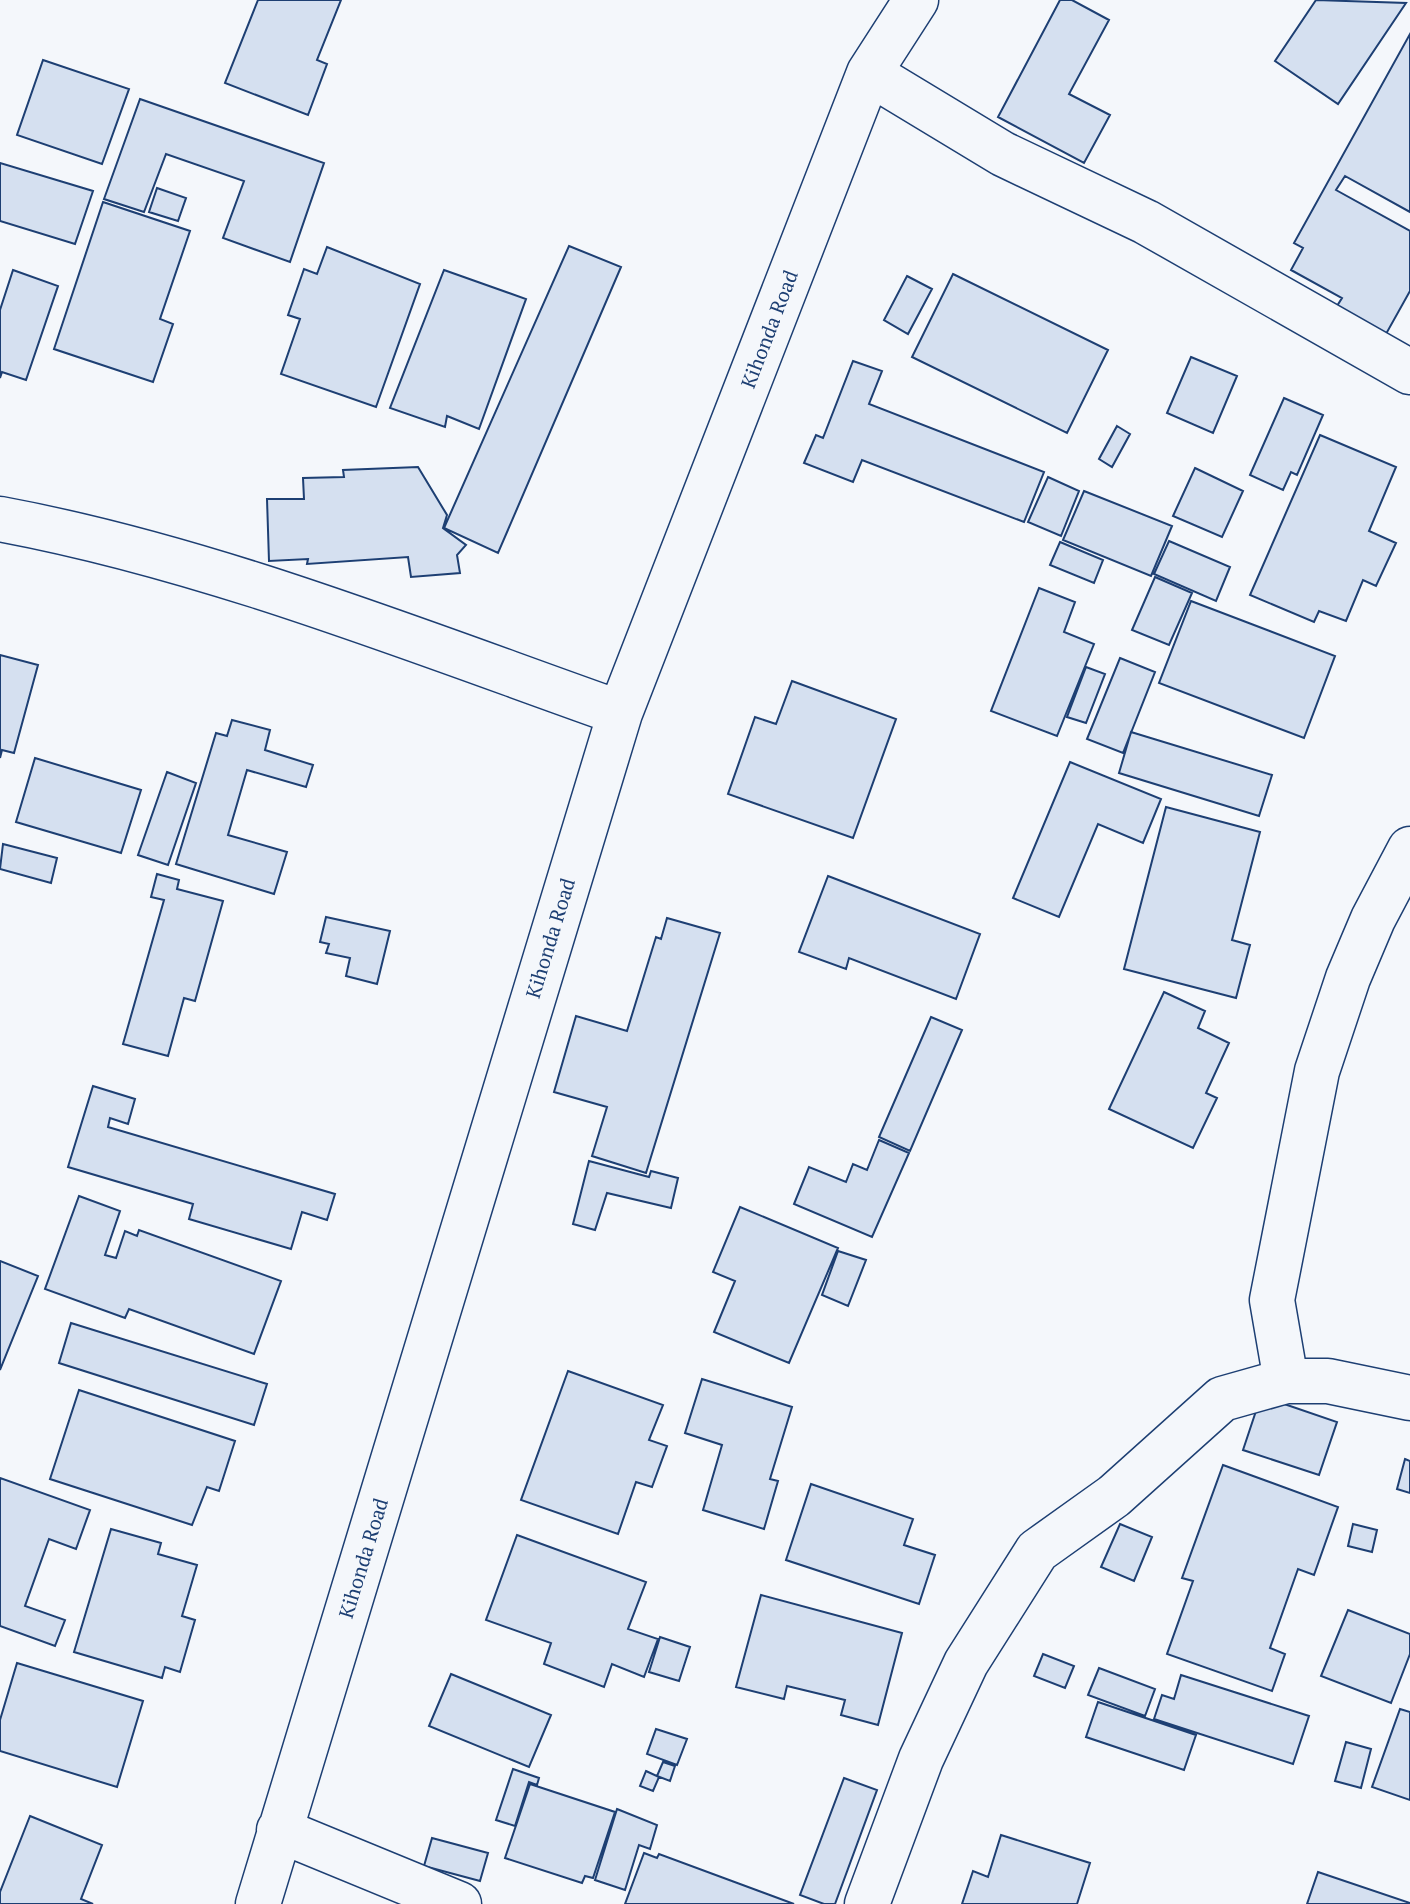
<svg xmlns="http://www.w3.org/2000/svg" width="1410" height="1904" font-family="'PT Serif',serif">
<rect width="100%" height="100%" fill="#f4f7fb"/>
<path fill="#d5e0f0" stroke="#1d3f73" stroke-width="2" d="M 258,0 L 341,0 L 317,60 L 327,64 L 308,115 L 225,83 Z
M 1060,0 L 1072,0 L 1109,20 L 1069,94 L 1110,115 L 1084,163 L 998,117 Z
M 1316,0 L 1406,3 L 1338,104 L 1275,61 Z
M 1410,34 L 1410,212 L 1345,176 L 1336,190 L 1410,231 L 1410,291 L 1386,334 L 1337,306 L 1342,298 L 1291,270 L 1303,248 L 1294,243 Z
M 43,60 L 129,89 L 102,164 L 17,135 Z
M 140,99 L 324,163 L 290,262 L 223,238 L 244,181 L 166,154 L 144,212 L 104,199 Z
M 0,163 L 93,191 L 75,244 L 0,221 Z
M 157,188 L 186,198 L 178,221 L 149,212 Z
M 103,202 L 190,231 L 160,319 L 173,324 L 153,382 L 54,349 Z
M 569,246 L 621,267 L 498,553 L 444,528 Z
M 327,247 L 420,284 L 376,407 L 281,374 L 300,319 L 288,315 L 304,269 L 317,274 Z
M 13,270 L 58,286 L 26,380 L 2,372 L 0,378 L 0,310 Z
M 444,270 L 526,299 L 479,429 L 447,416 L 445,427 L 390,408 Z
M 953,274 L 1108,350 L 1067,433 L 912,357 Z
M 907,276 L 932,289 L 908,334 L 884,320 Z
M 1191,357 L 1237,376 L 1213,433 L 1167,413 Z
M 853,361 L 882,371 L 869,404 L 1044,472 L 1024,522 L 862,460 L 853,482 L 804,463 L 816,435 L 823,438 Z
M 1284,398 L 1323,415 L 1297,475 L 1291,472 L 1283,490 L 1250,475 Z
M 1117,426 L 1130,434 L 1112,467 L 1099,459 Z
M 1320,435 L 1396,467 L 1369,531 L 1396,543 L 1376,586 L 1363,580 L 1346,621 L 1319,611 L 1314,622 L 1250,595 Z
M 418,467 L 447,515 L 443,528 L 466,545 L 457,555 L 460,573 L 411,577 L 408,557 L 307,564 L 308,559 L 269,561 L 267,499 L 304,499 L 303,478 L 344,477 L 343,470 Z
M 1195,468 L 1243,491 L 1222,537 L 1173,516 Z
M 1048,477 L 1079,491 L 1061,536 L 1028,522 Z
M 1084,491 L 1172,526 L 1151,576 L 1063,540 Z
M 1169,541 L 1230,567 L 1216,601 L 1154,574 Z
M 1060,542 L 1103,560 L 1094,583 L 1050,565 Z
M 1155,577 L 1192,593 L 1169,645 L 1132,630 Z
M 1039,588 L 1075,602 L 1064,632 L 1094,644 L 1057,736 L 991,711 Z
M 1191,601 L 1335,656 L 1304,738 L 1159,683 Z
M 0,655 L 38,665 L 14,753 L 2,750 L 0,758 Z
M 1120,658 L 1155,672 L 1123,753 L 1087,739 Z
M 1086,667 L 1105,674 L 1086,723 L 1067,717 Z
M 792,681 L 896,719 L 853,838 L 728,794 L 755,717 L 776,724 Z
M 232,720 L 270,730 L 265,750 L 313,765 L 306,787 L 247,770 L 228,835 L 287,852 L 274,894 L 176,864 L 216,733 L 227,736 Z
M 1131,732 L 1272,775 L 1259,816 L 1119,773 Z
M 35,758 L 141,790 L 121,853 L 16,822 Z
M 1070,762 L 1161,799 L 1143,843 L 1098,824 L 1059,917 L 1013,898 Z
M 167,772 L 196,783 L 168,865 L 138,855 Z
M 1166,807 L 1260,832 L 1232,940 L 1250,945 L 1236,998 L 1124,969 Z
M 3,844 L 57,858 L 51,883 L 0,869 Z
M 157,874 L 179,880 L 177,889 L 223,901 L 195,1001 L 184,998 L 168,1056 L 123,1044 L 164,900 L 151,897 Z
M 828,876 L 980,934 L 956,999 L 849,958 L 846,969 L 799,952 Z
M 326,917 L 390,931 L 377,984 L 346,976 L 350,958 L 326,953 L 329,944 L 320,942 Z
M 667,918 L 720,933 L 646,1173 L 592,1156 L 607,1107 L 554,1092 L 576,1016 L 627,1031 L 656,937 L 661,939 Z
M 1164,992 L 1205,1011 L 1198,1028 L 1229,1043 L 1206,1093 L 1217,1098 L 1193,1148 L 1109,1109 Z
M 931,1017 L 962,1030 L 910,1151 L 879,1137 Z
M 93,1086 L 135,1099 L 128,1124 L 110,1118 L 108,1127 L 335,1194 L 327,1220 L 302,1212 L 291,1249 L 189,1219 L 193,1204 L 68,1167 Z
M 879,1140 L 909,1153 L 872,1237 L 794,1204 L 809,1167 L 846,1182 L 853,1164 L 867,1170 Z
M 589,1161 L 649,1177 L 651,1171 L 678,1178 L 671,1208 L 607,1193 L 595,1230 L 573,1224 Z
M 79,1196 L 120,1211 L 105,1255 L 116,1258 L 125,1231 L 137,1236 L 139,1230 L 281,1281 L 254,1354 L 129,1309 L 125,1318 L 45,1289 Z
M 740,1207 L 838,1248 L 789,1363 L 714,1332 L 735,1281 L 713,1272 Z
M 838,1251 L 866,1260 L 848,1306 L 822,1295 Z
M 0,1261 L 38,1276 L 0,1370 Z
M 71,1323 L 267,1384 L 254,1425 L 59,1363 Z
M 568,1371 L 663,1405 L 649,1440 L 667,1446 L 652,1487 L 636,1482 L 618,1534 L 521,1500 Z
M 702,1379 L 792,1407 L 770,1479 L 778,1481 L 764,1529 L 703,1510 L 722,1445 L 685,1433 Z
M 79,1390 L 235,1441 L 219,1491 L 207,1487 L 192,1525 L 50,1479 Z
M 1261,1396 L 1337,1422 L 1319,1475 L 1243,1450 Z
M 1405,1459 L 1410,1461 L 1410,1493 L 1397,1489 Z
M 1223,1465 L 1338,1507 L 1314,1575 L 1298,1569 L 1270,1648 L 1285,1654 L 1272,1691 L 1167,1654 L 1193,1581 L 1182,1578 Z
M 0,1478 L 90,1510 L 76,1549 L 49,1539 L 25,1606 L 65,1620 L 55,1646 L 0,1626 Z
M 811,1484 L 913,1519 L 904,1545 L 935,1555 L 919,1604 L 786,1560 Z
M 1120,1524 L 1152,1537 L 1134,1581 L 1101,1567 Z
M 1353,1524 L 1377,1530 L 1372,1552 L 1348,1546 Z
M 111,1529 L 161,1543 L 158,1554 L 197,1565 L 182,1616 L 195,1620 L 180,1672 L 165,1667 L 162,1678 L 74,1652 Z
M 517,1535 L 646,1582 L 628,1629 L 658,1639 L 644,1677 L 612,1664 L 604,1687 L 544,1664 L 551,1643 L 486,1620 Z
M 761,1595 L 902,1633 L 878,1725 L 841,1715 L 845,1700 L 787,1686 L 784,1699 L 736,1687 Z
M 1348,1610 L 1410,1634 L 1410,1654 L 1391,1703 L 1321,1676 Z
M 660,1637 L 690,1647 L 679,1681 L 649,1672 Z
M 1043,1654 L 1074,1666 L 1065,1688 L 1034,1676 Z
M 17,1663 L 143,1701 L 117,1787 L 0,1751 L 0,1720 Z
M 1099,1668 L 1155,1689 L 1145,1716 L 1088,1695 Z
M 451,1674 L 551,1715 L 529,1767 L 429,1726 Z
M 1181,1675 L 1309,1716 L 1293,1764 L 1154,1719 L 1162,1695 L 1174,1699 Z
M 1098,1702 L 1196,1735 L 1184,1770 L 1086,1737 Z
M 1400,1709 L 1410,1712 L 1410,1800 L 1372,1787 Z
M 656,1729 L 687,1739 L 677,1765 L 647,1754 Z
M 1346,1742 L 1371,1749 L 1361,1788 L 1335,1781 Z
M 663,1762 L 675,1766 L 670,1781 L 657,1776 Z
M 513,1769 L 539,1778 L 537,1785 L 529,1782 L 515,1826 L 496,1820 Z
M 646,1771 L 659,1777 L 653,1791 L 640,1786 Z
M 844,1778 L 877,1790 L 835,1904 L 824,1904 L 800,1895 Z
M 530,1784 L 615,1812 L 593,1878 L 585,1876 L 582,1883 L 505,1858 Z
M 617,1809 L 657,1825 L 650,1849 L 639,1845 L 625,1890 L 595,1880 Z
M 30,1816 L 102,1845 L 81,1899 L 93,1904 L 0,1904 L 0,1892 Z
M 1001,1835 L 1090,1863 L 1077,1904 L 962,1904 L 973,1871 L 988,1877 Z
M 432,1838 L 488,1853 L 480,1881 L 424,1866 Z
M 644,1853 L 657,1858 L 659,1854 L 794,1904 L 625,1904 Z
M 1318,1872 L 1410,1903 L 1410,1904 L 1307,1904 Z"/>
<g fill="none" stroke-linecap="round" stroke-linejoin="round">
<defs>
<path id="minor" d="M 869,73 L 1003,154 L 1146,222 L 1410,372
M 0,519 C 210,558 419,642 620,713
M 1286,1381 L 1272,1300 L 1317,1071 L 1348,978 L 1373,919 L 1410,849
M 279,1830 L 459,1904
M 258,1904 L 620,713 L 869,73 L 916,0
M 867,1904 L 921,1759 L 966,1663 L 1037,1551 L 1114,1496 L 1222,1399 L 1286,1381 L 1328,1381 L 1410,1398"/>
</defs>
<use href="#minor" stroke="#1d3f73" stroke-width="47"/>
<use href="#minor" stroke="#f4f7fb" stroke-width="44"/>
</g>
<g text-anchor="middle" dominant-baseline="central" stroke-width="6" stroke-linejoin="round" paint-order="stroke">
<g font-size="20" fill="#1d3f73" stroke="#f4f7fb">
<text transform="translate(769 329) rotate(-69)">Kihonda Road</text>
<text transform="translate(550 938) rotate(-73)">Kihonda Road</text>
<text transform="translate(363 1558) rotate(-73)">Kihonda Road</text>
</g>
</g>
</svg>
